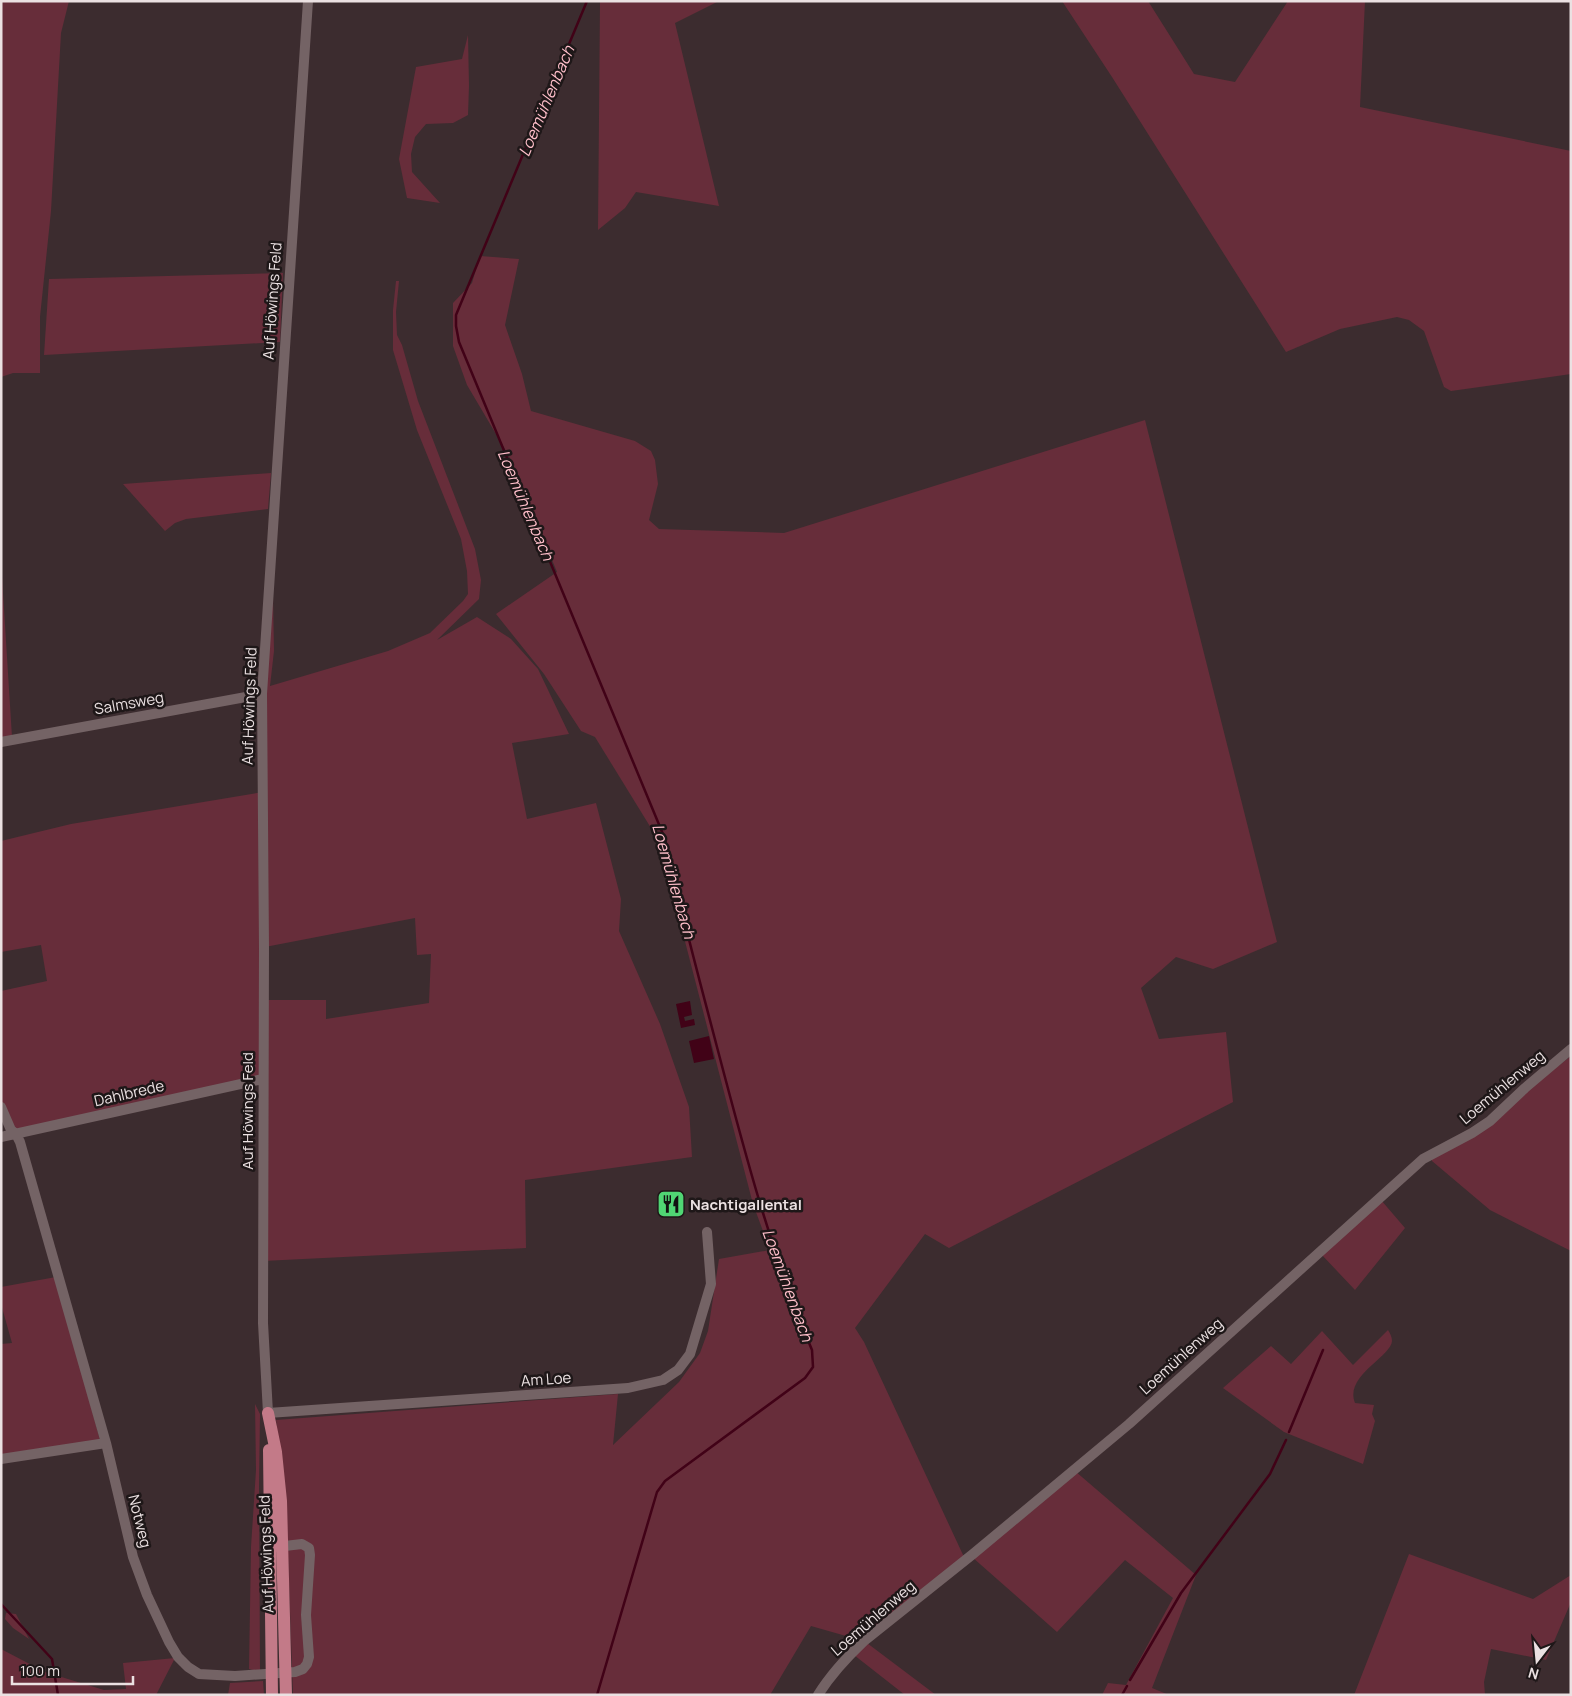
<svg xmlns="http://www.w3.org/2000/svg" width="1572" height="1696" font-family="Manrope,sans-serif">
<rect width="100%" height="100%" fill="#3c2c2f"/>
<path fill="#672d3a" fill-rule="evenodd" d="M 1,1 L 69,1 L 61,33 L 51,211 L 40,317 L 40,373 L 13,373 L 1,377 Z
M 600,1 L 719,1 L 675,23 L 719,206 L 636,192 L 625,208 L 598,230 Z
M 1062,1 L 1148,1 L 1194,74 L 1235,82 L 1288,1 L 1365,1 L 1360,107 L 1571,151 L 1571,374 L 1451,391 L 1444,387 L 1424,331 L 1409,320 L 1397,317 L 1340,329 L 1286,352 L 1112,77 Z
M 468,35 L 469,86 L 468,115 L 453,123 L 426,124 L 415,137 L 411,154 L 412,172 L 440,203 L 407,198 L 399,159 L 416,67 L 462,59 Z
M 480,256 L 519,259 L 505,325 L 522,374 L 531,411 L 635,441 L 651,451 L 655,460 L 658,484 L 649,520 L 659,529 L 784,533 L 1145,420 L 1277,942 L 1213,969 L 1176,957 L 1141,988 L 1159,1039 L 1226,1032 L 1233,1102 L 949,1248 L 925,1234 L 855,1328 L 864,1342 L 964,1557 L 860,1640 L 811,1626 L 770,1695 L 293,1695 L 287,1528 L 276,1420 L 618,1394 L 613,1445 L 679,1382 L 700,1353 L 708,1331 L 719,1259 L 770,1250 L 753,1204 L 659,841 L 595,737 L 581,731 L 544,674 L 496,614 L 557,572 L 509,456 L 467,385 L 453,346 L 453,303 L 472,283 Z
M 283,273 L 280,342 L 44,355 L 49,279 Z
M 396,281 L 399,281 L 396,312 L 397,335 L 402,345 L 418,401 L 475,549 L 481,580 L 479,599 L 437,640 L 477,617 L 511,639 L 538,669 L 569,734 L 512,743 L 527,819 L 596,803 L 621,899 L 619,931 L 660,1024 L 689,1107 L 692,1157 L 525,1180 L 526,1248 L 263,1261 L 263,1079 L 17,1132 L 12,1128 L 1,1100 L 1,991 L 47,981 L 41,945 L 1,952 L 1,841 L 71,824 L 263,792 L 258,789 L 262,694 L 273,597 L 274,651 L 270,686 L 388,651 L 430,633 L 463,601 L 468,594 L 467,571 L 461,539 L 417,430 L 393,350 L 393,310 ZM 415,918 L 417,955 L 431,954 L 429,1003 L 326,1019 L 326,1000 L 263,1000 L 265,947 Z
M 271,473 L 268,509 L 186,519 L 175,523 L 165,531 L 123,484 Z
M 1,561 L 12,737 L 1,738 Z
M 1571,1056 L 1571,1251 L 1490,1210 L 1432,1161 L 1431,1155 L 1472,1133 Z
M 1381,1200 L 1405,1228 L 1355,1290 L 1321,1254 Z
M 56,1277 L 100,1440 L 1,1456 L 1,1344 L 12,1343 L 1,1304 L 1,1287 Z
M 1388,1330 C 1390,1333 1392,1337 1392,1341 C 1391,1357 1344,1376 1355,1403 L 1374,1405 L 1372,1414 L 1375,1421 L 1363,1464 L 1284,1432 L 1223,1388 L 1271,1346 L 1291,1364 L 1322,1331 L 1353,1365 Z
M 255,1404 L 260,1414 L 259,1487 L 260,1672 L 249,1669 L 251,1547 L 256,1470 Z
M 1075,1471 L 1196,1575 L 1152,1688 L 1169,1695 L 1102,1695 L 1108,1683 L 1126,1685 L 1173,1598 L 1125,1560 L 1057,1632 L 972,1557 Z
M 1409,1554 L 1533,1599 L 1571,1575 L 1571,1602 L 1546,1660 L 1491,1649 L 1484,1682 L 1485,1695 L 1354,1695 Z
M 6,1613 L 16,1614 L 29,1639 L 13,1628 L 5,1619 Z
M 867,1643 L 936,1695 L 905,1695 L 854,1655 Z
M 1,1649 L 45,1672 L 104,1690 L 126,1689 L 123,1663 L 175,1658 L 156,1695 L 1,1695 Z
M 263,1681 L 264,1695 L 228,1695 L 230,1683 Z"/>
<path fill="#410217" d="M 690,1001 L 692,1015 L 684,1017 L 685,1021 L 694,1019 L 695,1025 L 681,1028 L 676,1004 Z
M 709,1036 L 714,1059 L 694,1063 L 689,1041 Z"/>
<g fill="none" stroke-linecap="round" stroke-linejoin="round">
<path stroke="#410217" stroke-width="2.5" d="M 587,1 L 456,315 L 456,326 L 459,342 L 665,839 C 680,909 699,978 717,1047 C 744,1150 771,1253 812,1350 L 813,1367 L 805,1378 L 665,1481 L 657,1492 L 597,1695
M 1289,1432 L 1323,1350
M 1,1604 L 52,1659 L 58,1695
M 1130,1680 L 1181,1593 L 1270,1474 L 1286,1440
M 1122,1695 L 1127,1686"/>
<path stroke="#746365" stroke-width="10" d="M 308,1 L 262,694 L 264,947 L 263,1323 L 268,1413 L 628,1388 L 663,1380 L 678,1370 L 690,1354 L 711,1284 L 707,1232
M 1,742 L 262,694
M 1,1107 L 11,1130 L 16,1134 L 20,1142 L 106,1443 L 133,1557 L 147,1595 L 169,1642 L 178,1657 L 188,1667 L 199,1674 L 235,1676 L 295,1672 L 303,1669 L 307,1664 L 309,1657 L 306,1615 L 310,1555 L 309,1548 L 302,1544 L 276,1547
M 1,1137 L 263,1079
M 1,1459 L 106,1443
M 818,1695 C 831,1674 846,1658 864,1641 L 973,1554 L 1129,1424 L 1423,1159 L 1472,1133 L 1490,1121 L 1525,1088 L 1571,1049"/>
<path stroke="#c37a88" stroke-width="12" d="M 268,1413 L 276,1452 L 281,1501 L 286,1695
M 269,1450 L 272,1695"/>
</g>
<defs>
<symbol id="restaurant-square" viewBox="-11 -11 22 22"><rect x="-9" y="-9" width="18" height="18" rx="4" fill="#50d674" stroke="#1e1718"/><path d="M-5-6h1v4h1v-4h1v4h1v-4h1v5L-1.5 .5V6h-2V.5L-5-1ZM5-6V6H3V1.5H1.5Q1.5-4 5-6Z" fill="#111"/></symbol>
</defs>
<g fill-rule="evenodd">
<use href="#restaurant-square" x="655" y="1188" width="32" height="32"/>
</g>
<g text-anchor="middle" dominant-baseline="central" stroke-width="5" stroke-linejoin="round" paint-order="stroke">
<g font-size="15" fill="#ebe1e2" stroke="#1e1718">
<text transform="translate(272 301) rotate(-86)">Auf Höwings Feld</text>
<text transform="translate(129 703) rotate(-10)">Salmsweg</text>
<text transform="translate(249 706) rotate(-88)">Auf Höwings Feld</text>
<text transform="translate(1502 1087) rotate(-40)">Loemühlenweg</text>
<text transform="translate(129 1093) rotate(-13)">Dahlbrede</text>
<text transform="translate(247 1111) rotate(-90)">Auf Höwings Feld</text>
<text transform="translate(1181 1356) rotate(-42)">Loemühlenweg</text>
<text transform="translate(546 1379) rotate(-4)">Am Loe</text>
<text transform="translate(140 1521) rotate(76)">Notweg</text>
<text transform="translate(266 1554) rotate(-92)">Auf Höwings Feld</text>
<text transform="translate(873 1618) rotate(-41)">Loemühlenweg</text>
</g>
<g font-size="15" font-weight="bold" fill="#ebe1e2" stroke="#1e1718" text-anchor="start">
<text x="690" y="1204">Nachtigallental</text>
</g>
<g font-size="16" font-style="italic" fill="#ffbfca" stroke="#1e1718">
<text transform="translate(546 101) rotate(-67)">Loemühlenbach</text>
<text transform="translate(526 505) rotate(67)">Loemühlenbach</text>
<text transform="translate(674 881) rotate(74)">Loemühlenbach</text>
<text transform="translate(788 1285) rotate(70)">Loemühlenbach</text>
</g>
</g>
<rect width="1572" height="1696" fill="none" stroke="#ebe1e2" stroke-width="5"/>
<g transform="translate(1537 1661) rotate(196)" stroke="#1e1718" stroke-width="4" paint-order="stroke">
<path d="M0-4L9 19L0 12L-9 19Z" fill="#ebe1e2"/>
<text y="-8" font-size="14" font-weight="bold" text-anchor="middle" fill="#ebe1e2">N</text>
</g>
<path d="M12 1676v8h121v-8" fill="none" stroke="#ebe1e2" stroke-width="2.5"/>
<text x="20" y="1676" font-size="15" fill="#ebe1e2" stroke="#1e1718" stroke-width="4" paint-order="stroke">100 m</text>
</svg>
